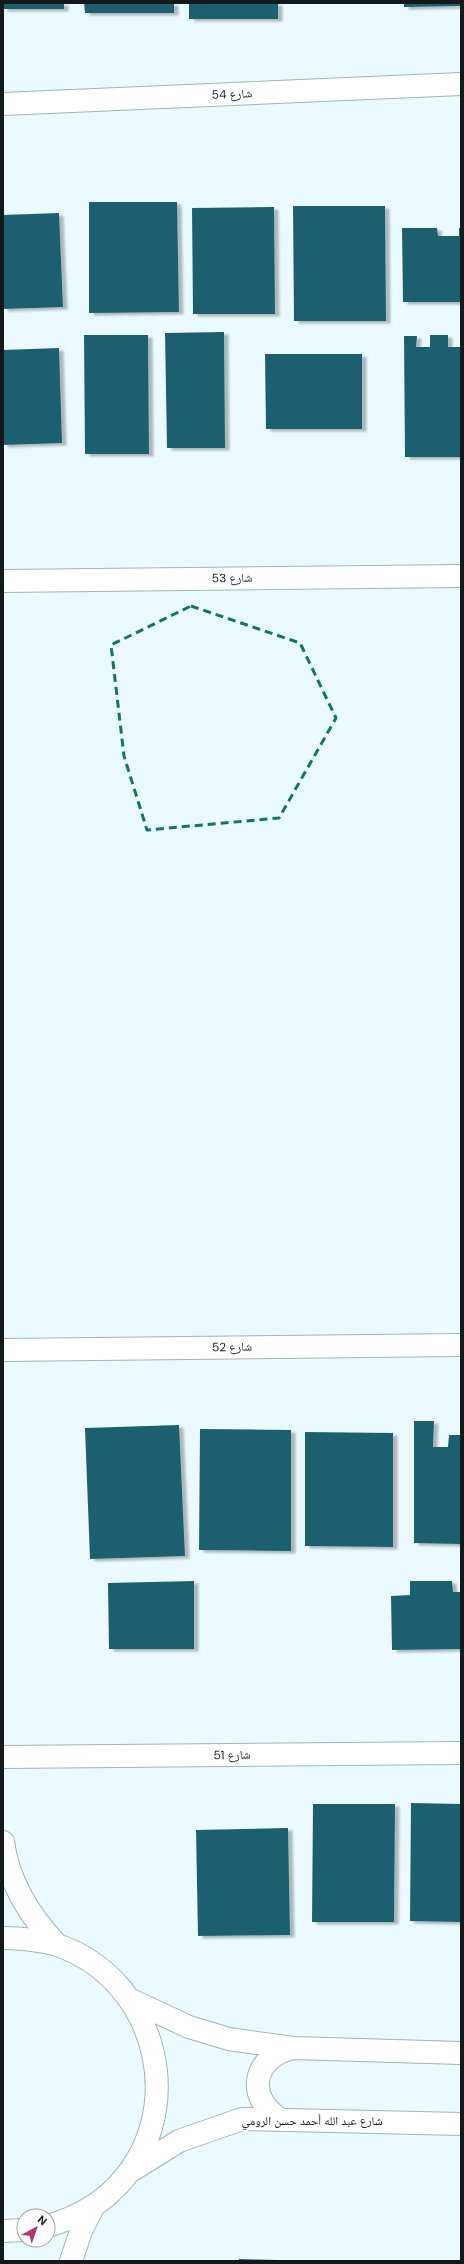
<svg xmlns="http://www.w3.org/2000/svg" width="464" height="2264" font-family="'DM Sans','Noto Naskh Arabic',sans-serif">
<defs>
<filter id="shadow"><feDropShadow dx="4.5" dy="2.5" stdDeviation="1" flood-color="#0004"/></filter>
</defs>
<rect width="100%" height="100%" fill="#ebfafe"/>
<path fill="#1f616f" filter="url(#shadow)" d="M 3,3 L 64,3 L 64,9 L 3,9 Z
M 84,3 L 174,3 L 174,13 L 85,13 Z
M 189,3 L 278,3 L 278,19 L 189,19 Z
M 404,3 L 461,3 L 461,6 L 404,7 Z
M 89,202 L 177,202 L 179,312 L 89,313 Z
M 293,206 L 385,206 L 386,321 L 294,321 Z
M 274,207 L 275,314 L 193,314 L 192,208 Z
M 59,213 L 63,307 L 3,309 L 3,215 Z
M 402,228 L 437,228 L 438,236 L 459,236 L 459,228 L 461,228 L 461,302 L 403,302 Z
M 224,332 L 225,448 L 167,448 L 165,333 Z
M 84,335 L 148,335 L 149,454 L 85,454 Z
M 430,335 L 448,335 L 448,347 L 461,347 L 461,457 L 405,457 L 404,336 L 417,336 L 416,347 L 430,347 Z
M 59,348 L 62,443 L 3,445 L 3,350 Z
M 265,354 L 362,354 L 362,429 L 266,429 Z
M 414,1421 L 434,1421 L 433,1447 L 448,1447 L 449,1435 L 461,1435 L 461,1544 L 414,1543 Z
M 179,1425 L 185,1556 L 90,1559 L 85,1428 Z
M 200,1429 L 291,1430 L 291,1551 L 199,1550 Z
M 305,1432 L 393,1433 L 393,1547 L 305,1546 Z
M 194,1581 L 194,1649 L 109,1649 L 108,1583 Z
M 410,1581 L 452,1581 L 453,1592 L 461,1592 L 461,1649 L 392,1650 L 391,1596 L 410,1595 Z
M 411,1803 L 461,1804 L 461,1922 L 410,1921 Z
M 313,1804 L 395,1804 L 394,1922 L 312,1922 Z
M 288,1828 L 290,1935 L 198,1936 L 196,1830 Z
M 239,2259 L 278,2260 L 278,2261 L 239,2261 Z"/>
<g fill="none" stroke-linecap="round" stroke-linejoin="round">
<defs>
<path id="minor" d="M 3,104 L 461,84
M 3,581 L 461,576
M 3,1350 L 461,1345
M 3,1757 L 461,1753"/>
<path id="tertiary" d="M 3,1842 C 9,1883 29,1915 57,1945
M 3,1938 C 21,1938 39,1940 57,1945 C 160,1980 192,2117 111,2192 C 93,2209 71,2219 48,2226
M 129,1999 L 189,2027 L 229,2039 L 293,2048 L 461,2053
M 280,2119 C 245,2097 253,2057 293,2048
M 134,2169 L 179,2141 L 242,2119 L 461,2124
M 3,2231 L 24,2230
M 71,2261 L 81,2231 L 93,2207"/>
</defs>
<use href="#minor" stroke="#a2b4b9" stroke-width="24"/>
<use href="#tertiary" stroke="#a2b4b9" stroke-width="24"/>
<use href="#minor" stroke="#fff" stroke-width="22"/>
<use href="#tertiary" stroke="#fff" stroke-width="22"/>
</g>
<path fill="none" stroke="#0f766e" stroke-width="3" stroke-dasharray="8 5" stroke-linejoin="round" d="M 191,606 L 300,643 L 336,718 L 279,818 L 147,830 L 124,756 L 111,645 Z"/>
<g text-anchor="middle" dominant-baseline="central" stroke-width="4" stroke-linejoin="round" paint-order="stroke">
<g font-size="12" fill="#12191b" stroke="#fff">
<text transform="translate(232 94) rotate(-2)">شارع 54</text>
<text transform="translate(232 578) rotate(-1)">شارع 53</text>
<text transform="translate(232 1347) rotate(-1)">شارع 52</text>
<text transform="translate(232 1755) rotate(-1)">شارع 51</text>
<text x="312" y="2121">شارع عبد الله أحمد حسن الرومي</text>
</g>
</g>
<rect width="464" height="2264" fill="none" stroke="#12191b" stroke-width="8"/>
<g transform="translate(36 2228) rotate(40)"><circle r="19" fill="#ffffff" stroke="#a0a3a4"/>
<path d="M0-3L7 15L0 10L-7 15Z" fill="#bb316b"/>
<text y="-6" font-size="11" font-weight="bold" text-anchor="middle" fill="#12191b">N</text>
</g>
</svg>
